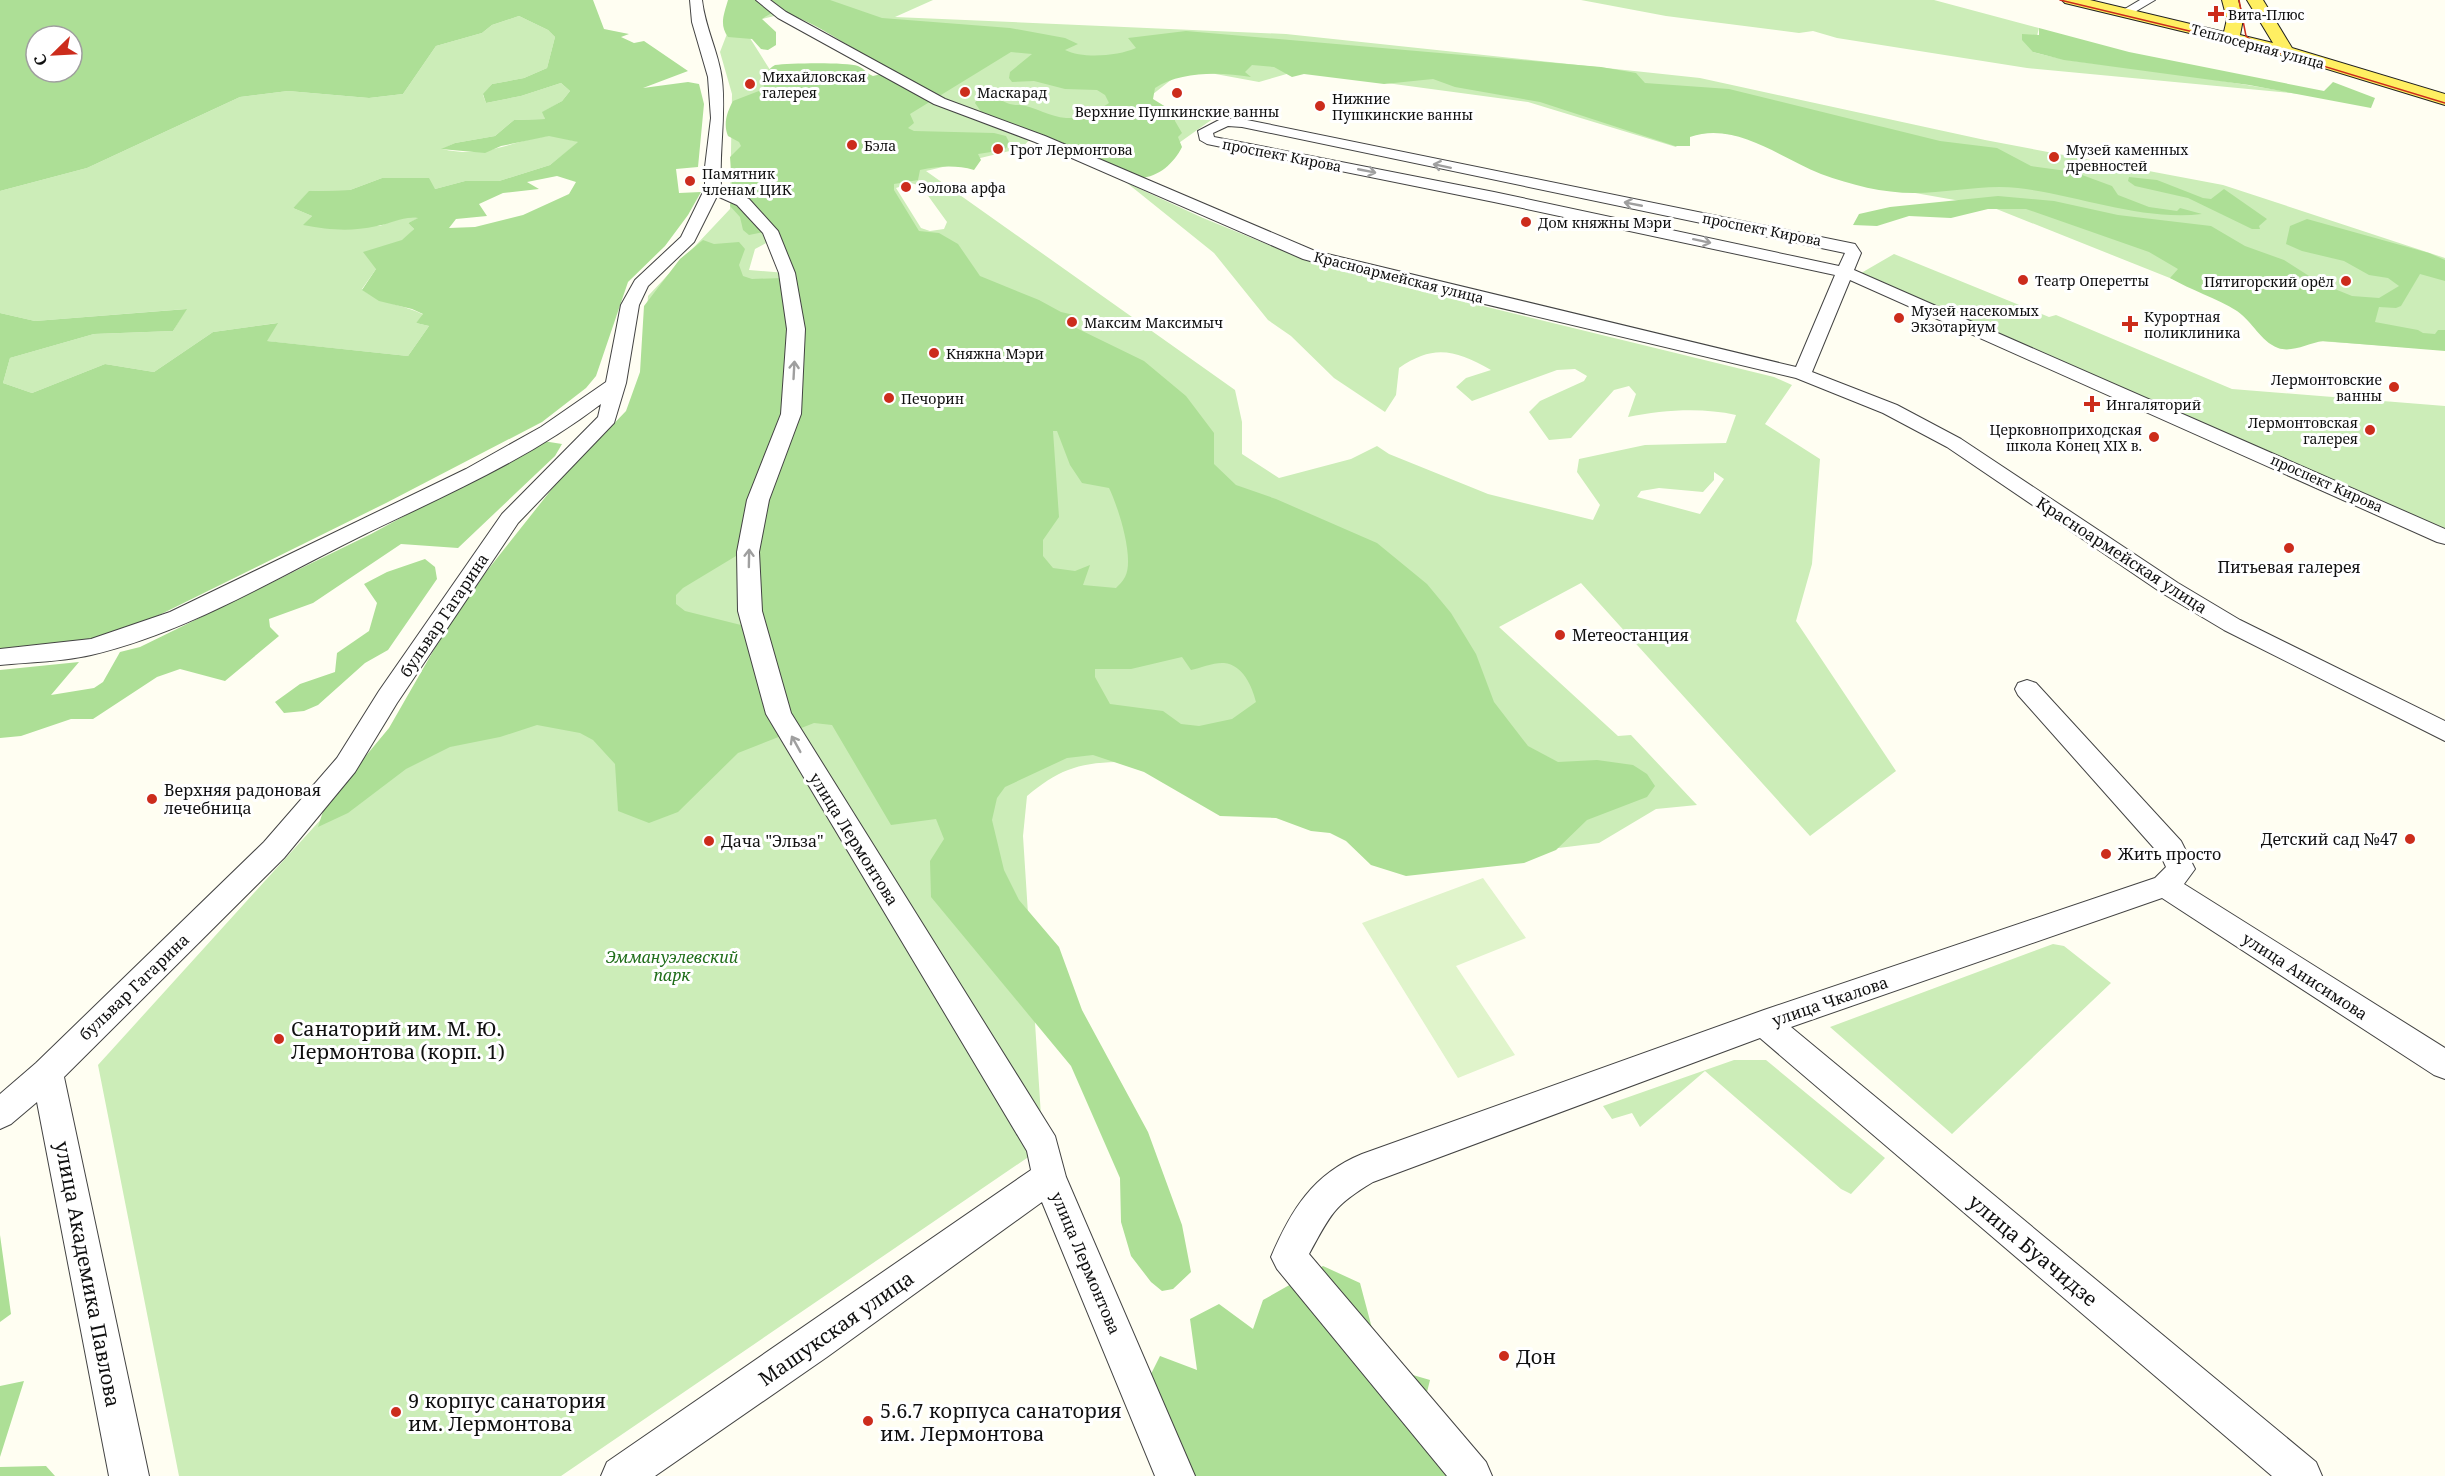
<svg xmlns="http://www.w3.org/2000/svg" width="2445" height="1476" font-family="'Noto Serif',serif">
<rect width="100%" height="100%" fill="#fffef2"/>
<path fill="#ccedb8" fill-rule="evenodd" d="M 740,0 L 933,0 L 895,17 L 1286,34 L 1700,78 L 1985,140 L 2223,185 L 2445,258 L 2445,350 L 2276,338 L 2250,317 L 2205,292 L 1989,206 L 1864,184 L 1781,144 L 1717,132 L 1685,135 L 1676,147 L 1528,102 L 1297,71 L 1259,82 L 1210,73 L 1176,76 L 1148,98 L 1156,106 L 1214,118 L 1138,172 L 1037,131 L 1022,148 L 926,171 L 1235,390 L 1242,422 L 1242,454 L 1279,478 L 1351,459 L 1377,446 L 1389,454 L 1488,494 L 1593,520 L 1600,505 L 1577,472 L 1579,459 L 1645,445 L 1726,443 L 1736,415 C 1701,407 1663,410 1628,417 L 1636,394 L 1629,386 L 1614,390 L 1571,438 L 1549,440 L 1529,412 L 1540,401 L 1584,381 L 1587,376 L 1575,369 L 1557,370 L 1472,401 L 1456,387 L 1466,378 L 1491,370 C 1455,350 1434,344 1399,368 L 1396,395 L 1385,412 L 1334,378 L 1291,336 L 1268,320 L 1214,253 L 1127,183 L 1203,218 L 1291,254 L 1372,279 L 1774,377 L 1792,385 L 1765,424 L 1820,459 L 1812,564 L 1796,621 L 1896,771 L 1810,836 L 1581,583 L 1499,627 L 1618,736 L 1631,735 L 1697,805 L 1656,809 L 1599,843 L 1502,855 L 1313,819 L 1116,762 C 1077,763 1057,771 1027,796 L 1023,836 L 1043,1147 L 561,1476 L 179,1476 L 98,1065 L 470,655 L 640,411 L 648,296 L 730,209 L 732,94 L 720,52 ZM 795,11 L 917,77 L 791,103 L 741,24 ZM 911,183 L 921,186 L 947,222 L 944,229 L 930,231 L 921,228 L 896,188 ZM 768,242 L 786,273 L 749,270 L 755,249 ZM 1714,472 L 1724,479 L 1700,514 L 1637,497 L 1641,491 L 1659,488 L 1703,492 L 1714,480 Z
M 1581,0 L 1934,0 L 2039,28 L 2033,52 C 2073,63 2102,64 2142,69 C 2195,76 2248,85 2301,94 L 2027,68 L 1837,38 L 1813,31 L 1799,33 L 1666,16 Z
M 519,16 L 548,30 L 555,37 L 547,68 L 524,78 L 492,84 L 483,95 L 486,103 L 521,96 L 561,83 L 570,91 L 562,101 L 543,112 L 545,119 L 514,120 L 495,136 L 455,143 L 442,149 C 486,159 506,142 547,136 C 556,135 569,140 579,142 L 550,165 L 499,181 L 465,181 L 435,189 L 382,178 L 350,190 L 310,191 L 293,208 L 312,216 L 304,225 L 380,226 L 403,216 L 419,218 L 408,223 L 414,229 L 376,269 L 362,289 C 380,304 403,304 424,315 L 416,323 L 429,326 L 408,356 L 266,341 L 277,323 L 213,332 L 154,372 L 105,364 L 32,393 L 3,383 L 10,358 L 94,334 L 173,331 L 186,309 L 35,321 L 0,313 L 0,191 L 87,168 L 240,97 L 288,91 L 369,98 L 403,94 L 436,46 L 482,33 L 492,25 Z
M 1894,254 L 2049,317 L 2056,315 L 2232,389 L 2445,406 L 2445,536 L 1856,276 Z
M 2053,944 L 2064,946 L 2111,983 L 1952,1134 L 1830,1027 Z
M 1734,1060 L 1766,1060 L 1885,1158 L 1851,1194 L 1841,1189 L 1705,1071 L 1640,1127 L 1632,1113 L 1612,1119 L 1603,1106 Z"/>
<path fill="#addf96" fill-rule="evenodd" d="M 0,0 L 593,0 L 604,29 L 629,34 L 621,37 L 634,43 L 644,41 L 688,71 L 643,88 L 688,82 L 699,84 L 704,104 L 698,167 L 676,169 L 679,193 L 701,192 L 688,215 L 665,246 L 628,282 L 596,376 L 586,388 L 542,422 L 386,503 L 141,624 L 89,641 L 0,650 L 0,313 L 35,321 L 187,309 L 173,331 L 94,334 L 10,358 L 3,383 L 32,393 L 105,364 L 154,372 L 213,332 L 278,323 L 267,341 L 408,356 L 429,326 L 416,323 L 423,314 L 412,309 L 379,301 L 362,290 L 376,269 L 363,252 L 402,240 L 414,229 L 408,223 L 418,218 C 402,216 393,223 377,226 C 349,232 331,230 303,225 L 312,216 L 293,208 L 309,191 L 350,190 L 382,178 L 429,178 L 435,189 L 465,181 L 499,181 L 550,165 L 578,142 L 549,136 L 501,146 L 485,153 L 441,149 L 455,143 L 495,136 L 514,120 L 545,119 L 542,112 L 562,101 L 570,91 L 561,83 L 521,96 L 486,103 L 483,94 L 492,84 L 524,78 L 547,68 L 555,37 L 548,30 L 519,16 L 492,25 L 482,33 L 436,46 L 403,94 L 369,98 L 288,91 L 240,97 L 87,168 L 0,191 ZM 36,36 L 72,36 L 72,72 L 36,72 ZM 557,176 L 576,182 L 569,194 L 523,215 L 475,227 L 449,228 L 456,219 L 487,216 L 479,204 L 503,193 L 539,189 L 527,182 Z
M 728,0 L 830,0 L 882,18 L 1010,28 L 1065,38 L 1078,44 L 1065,50 C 1083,59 1118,56 1136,48 L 1128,38 L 1186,31 L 1601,67 L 1636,73 L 1645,83 L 1729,89 L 1940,141 L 1997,148 L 2031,166 L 2074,172 L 2112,186 L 2118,195 L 2149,207 L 2177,211 L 2180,208 L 2202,214 C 2141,221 2078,195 2018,188 C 1984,184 1949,193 1914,193 C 1883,193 1851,185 1821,174 C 1780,158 1736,121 1690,137 L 1690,146 L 1675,146 L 1540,102 L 1455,87 L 1433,79 L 1384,84 L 1304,74 L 1292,77 L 1274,67 L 1252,65 L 1245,72 L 1251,77 C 1221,72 1181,71 1155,88 L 1153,99 L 1174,112 L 1175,121 L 1182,133 L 1178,137 L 1182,147 C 1174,163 1159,177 1140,178 L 982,113 L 975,103 C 983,87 995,98 1007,103 C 1011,105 1016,105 1020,105 C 1036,107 1050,117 1066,118 C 1082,119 1096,112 1109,103 L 1105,95 L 1097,90 L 1065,89 L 1034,81 L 1012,82 L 1009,78 L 1010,72 L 1032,54 L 1011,52 L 910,114 L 914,123 L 908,128 L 914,131 L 994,133 L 1006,136 L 1010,144 L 1004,150 L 978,154 L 981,160 L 974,170 C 956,165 939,166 920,170 L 918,180 L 894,184 L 894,190 L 919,231 L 939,233 L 958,244 L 980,276 L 1039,300 L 1061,312 L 1074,315 L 1067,318 L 1066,323 L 1144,361 L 1186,396 L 1214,433 L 1214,464 L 1236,485 L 1276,499 L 1377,543 L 1427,584 L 1451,613 L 1476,654 L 1494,702 L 1528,746 L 1558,762 L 1597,760 L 1633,765 L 1647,774 L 1655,786 L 1647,797 L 1587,820 L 1556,850 L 1524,863 L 1406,876 L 1371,865 L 1346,841 L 1330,833 L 1311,831 L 1276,818 L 1220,816 L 1144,772 L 1093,755 L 1067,758 L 1005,787 L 997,798 L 992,820 L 1004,870 L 1019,900 L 1059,947 L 1082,1010 L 1148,1132 L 1182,1225 L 1191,1272 L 1173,1289 L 1162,1291 L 1151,1282 L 1131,1256 L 1121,1222 L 1120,1178 L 1071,1066 L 931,897 L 930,861 L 944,839 L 936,819 L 891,825 L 832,725 L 814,723 L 738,753 L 678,812 L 649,823 L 618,811 L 615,764 L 593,740 L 580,733 L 537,725 L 500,737 L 450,747 L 406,769 L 348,813 L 318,827 L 325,805 L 389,728 L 459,606 L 555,485 L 626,411 L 640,372 L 644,306 L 680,259 L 703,240 L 714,244 L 739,242 L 745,249 L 739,265 L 743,276 L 752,279 L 783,278 L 775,230 L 749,235 L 743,230 L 740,217 L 730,206 L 733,195 L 730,157 L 741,146 L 739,142 L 728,136 C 723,124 727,112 733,101 L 764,89 C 763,79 766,70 775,65 C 789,63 847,62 858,66 C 865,69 867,74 873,76 L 881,74 L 883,67 C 854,50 816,22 784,13 C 776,10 769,14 762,19 L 776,32 L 776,45 L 768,50 L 761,49 L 752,39 L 728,37 C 719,25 724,14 728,0 ZM 1053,431 L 1057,431 L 1070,465 L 1082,483 L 1109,488 C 1118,506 1135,559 1125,577 C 1123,581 1119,585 1116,588 L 1083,585 L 1090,565 L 1075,571 L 1053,568 L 1043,556 L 1043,540 L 1059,517 ZM 736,556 L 741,625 L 685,611 L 676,604 L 676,595 L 683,588 ZM 1182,657 L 1191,670 C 1200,668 1215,662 1224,663 C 1243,665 1252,686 1256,702 L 1232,719 L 1199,726 L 1181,724 L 1163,711 L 1110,704 L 1095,677 L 1095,669 L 1131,669 Z
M 2039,28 L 2129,52 L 2324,91 L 2333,82 L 2375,98 L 2371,108 L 2249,85 L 2064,60 L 2033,52 L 2022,40 L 2022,34 L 2039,35 Z
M 2129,177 L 2157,180 L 2203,198 L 2211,199 L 2224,189 L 2267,219 L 2259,226 L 2260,229 L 2252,229 L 2188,198 L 2135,186 L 2128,181 Z
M 1998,196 L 2054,201 L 2118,215 L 2211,226 L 2245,246 L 2284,260 L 2320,283 L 2352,296 L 2379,298 L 2399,286 L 2388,278 L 2369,275 L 2344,261 L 2302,251 L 2286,244 L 2290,226 L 2307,219 L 2429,253 L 2445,260 L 2445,281 L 2420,274 L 2401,306 L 2396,308 L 2379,307 L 2375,322 L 2418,330 L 2423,333 L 2435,334 L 2438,330 L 2445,330 L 2445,351 L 2323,341 C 2309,343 2292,353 2278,348 C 2260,341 2253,322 2237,311 C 2216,298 2191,290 2170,278 L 2178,269 L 2149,252 L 2026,209 L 1988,209 L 1951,218 L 1909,216 L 1877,226 L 1853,225 L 1859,214 L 1890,207 Z
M 543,441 L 562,444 L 555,456 L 458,548 L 401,544 L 313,603 L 269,619 L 270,627 L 279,636 L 225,681 L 180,669 L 157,677 L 93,719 L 71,719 L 21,736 L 0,738 L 0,670 L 79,662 L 51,695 L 94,688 L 103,682 L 120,652 L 140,647 L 371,534 Z
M 425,559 L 435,567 L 437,579 L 388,650 L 365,663 L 318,705 L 304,711 L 284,713 L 275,702 L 300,684 L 335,672 L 337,653 L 369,631 L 377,603 L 364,584 L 387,572 Z
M 0,1235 L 11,1314 L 0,1322 Z
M 1323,1266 L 1360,1283 L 1382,1366 L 1430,1380 L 1423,1408 L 1470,1476 L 1185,1476 L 1149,1378 L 1160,1356 L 1197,1370 L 1190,1319 L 1219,1304 L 1253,1329 L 1263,1300 Z
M 24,1381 L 0,1457 L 0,1386 Z
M 46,1466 L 55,1476 L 0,1476 L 0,1467 Z"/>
<path fill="#e0f4cb" d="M 1483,878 L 1526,938 L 1456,966 L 1515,1055 L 1458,1078 L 1362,923 Z"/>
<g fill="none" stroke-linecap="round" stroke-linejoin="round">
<defs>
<path id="minor" d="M 690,0 L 702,0 C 705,28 719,53 722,80 C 726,116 719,150 721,186 L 749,199 L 778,231 L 795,273 L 805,329 L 801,414 L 769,500 L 759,552 L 762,611 L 791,713 L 1055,1136 L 1066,1177 L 1195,1476 L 1155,1476 L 1042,1202 L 827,1357 L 655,1476 L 601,1476 L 607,1462 L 1031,1170 L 1027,1151 L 766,714 L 738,611 L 737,552 L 747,500 L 781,414 L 787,329 L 779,273 L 763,233 L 737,205 L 717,196 L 694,242 L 648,286 L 639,305 L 626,383 L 614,423 L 518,523 L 397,703 L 355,772 L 284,858 L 64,1077 L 149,1476 L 109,1476 L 37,1102 L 11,1124 L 0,1129 L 0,1094 L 36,1063 L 264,842 L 337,758 L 379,691 L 502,514 L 598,417 L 601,404 C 529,459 446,495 365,534 C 275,578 189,632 91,655 C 61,662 30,662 0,665 L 0,649 L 91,639 L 170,612 L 466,469 L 541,427 L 606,382 L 621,305 L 635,280 L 681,237 L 705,188 L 705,167 L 711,118 L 708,77 L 692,22 Z
M 756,0 L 770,0 L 786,12 L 945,99 L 1045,136 L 1315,251 L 1796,367 L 1835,275 L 1494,202 L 1207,144 L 1200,140 L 1198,131 L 1221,119 L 1242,119 L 1855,244 L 1861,253 L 1854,270 L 2445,529 L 2445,544 L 2437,542 L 1850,280 L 1812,372 L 1897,405 L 1961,439 L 2178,583 L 2240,620 L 2445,721 L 2445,741 L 2224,630 L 2162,593 L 1947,447 L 1883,413 L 1796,378 L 1354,273 L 1303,259 L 1035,142 L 934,104 L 778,18 ZM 1228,126 L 1242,127 L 1845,253 L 1839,266 L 1494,192 L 1214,137 L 1213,133 Z
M 2140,0 L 2155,0 L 2128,16 L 2118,13 Z
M 2027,680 L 2036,683 L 2181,841 L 2195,869 L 2184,884 L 2445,1048 L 2445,1079 L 2434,1075 L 2162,898 L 1791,1027 L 2316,1462 L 2322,1476 L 2272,1476 L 1760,1038 L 1373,1182 C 1333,1206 1331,1214 1309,1254 L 1486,1462 L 1492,1476 L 1447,1476 L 1277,1269 L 1271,1257 C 1291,1210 1313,1174 1362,1154 L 1764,1010 L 2155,878 L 2166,867 L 2161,856 L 2018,695 L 2015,689 L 2018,683 Z"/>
<path id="major" d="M 2062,0 L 2090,0 L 2224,32 L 2227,19 L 2222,0 L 2238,0 L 2243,19 L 2240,35 L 2273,43 L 2247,0 L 2263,0 L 2292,48 L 2445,94 L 2445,105 L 2281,55 L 2065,3 Z"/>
</defs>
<use href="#minor" stroke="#434343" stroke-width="2"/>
<use href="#major" stroke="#212121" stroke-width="2"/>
<use href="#minor" fill="#fff" fill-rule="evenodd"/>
<use href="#major" fill="#ffef62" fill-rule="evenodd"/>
<path stroke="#cc2c1c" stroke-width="1.5" d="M 2060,0 L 2277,52 L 2445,103
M 2239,0 L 2246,36 L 2259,47"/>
</g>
<defs><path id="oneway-shaft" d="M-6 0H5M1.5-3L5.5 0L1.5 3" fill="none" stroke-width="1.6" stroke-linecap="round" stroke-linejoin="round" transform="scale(1.5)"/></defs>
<g stroke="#9f9f9f">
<use href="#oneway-shaft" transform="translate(1442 166) rotate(-168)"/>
<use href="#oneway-shaft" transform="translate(1367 171) rotate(11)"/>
<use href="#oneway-shaft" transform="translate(1633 204) rotate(-169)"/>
<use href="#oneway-shaft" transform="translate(1702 241) rotate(12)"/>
<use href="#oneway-shaft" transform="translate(794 370) rotate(-87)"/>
<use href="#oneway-shaft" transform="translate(749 558) rotate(-89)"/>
<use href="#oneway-shaft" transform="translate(796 744) rotate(-119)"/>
</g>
<g fill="#cc2c1c" stroke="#fff" stroke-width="2">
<path d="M2213 5h6v6h6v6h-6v6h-6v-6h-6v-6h6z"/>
<circle cx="750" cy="84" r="6"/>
<circle cx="965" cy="92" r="6"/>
<circle cx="1177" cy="93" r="6"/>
<circle cx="1320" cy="106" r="6"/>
<circle cx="852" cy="145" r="6"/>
<circle cx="998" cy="149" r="6"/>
<circle cx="2054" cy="157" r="6"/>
<circle cx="690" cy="181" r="6"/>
<circle cx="906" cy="187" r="6"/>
<circle cx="1526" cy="222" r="6"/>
<circle cx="2023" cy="280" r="6"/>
<circle cx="2346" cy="281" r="6"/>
<circle cx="1899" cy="318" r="6"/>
<circle cx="1072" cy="322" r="6"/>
<path d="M2127 315h6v6h6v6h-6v6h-6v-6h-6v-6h6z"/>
<circle cx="934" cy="353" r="6"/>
<circle cx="2394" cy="387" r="6"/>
<circle cx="889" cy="398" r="6"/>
<path d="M2089 395h6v6h6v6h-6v6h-6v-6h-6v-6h6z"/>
<circle cx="2370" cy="430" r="6"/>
<circle cx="2154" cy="437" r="6"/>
<circle cx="2289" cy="548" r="6"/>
<circle cx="1560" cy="635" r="6"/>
<circle cx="152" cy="799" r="6"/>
<circle cx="2410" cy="839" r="6"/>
<circle cx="709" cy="841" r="6"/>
<circle cx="2106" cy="854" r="6"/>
<circle cx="279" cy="1039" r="6"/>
<circle cx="1504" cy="1356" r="6"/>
<circle cx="396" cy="1412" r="6"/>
<circle cx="868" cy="1421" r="6"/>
</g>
<g text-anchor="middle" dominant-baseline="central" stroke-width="6" stroke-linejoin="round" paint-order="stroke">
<g font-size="14" fill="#101010" stroke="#fff" text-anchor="start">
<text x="2228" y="14">Вита-Плюс</text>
<text x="762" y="76">Михайловская<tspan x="762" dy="16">галерея</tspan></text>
<text x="977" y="92">Маскарад</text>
<text x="1332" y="98">Нижние<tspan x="1332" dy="16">Пушкинские ванны</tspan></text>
<text x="1177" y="111" text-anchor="middle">Верхние Пушкинские ванны</text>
<text x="864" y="145">Бэла</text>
<text x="1010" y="149">Грот Лермонтова</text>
<text x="2066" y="149">Музей каменных<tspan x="2066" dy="16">древностей</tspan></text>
<text x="702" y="173">Памятник<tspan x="702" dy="16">членам ЦИК</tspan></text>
<text x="918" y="187">Эолова арфа</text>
<text x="1538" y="222">Дом княжны Мэри</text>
<text x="2035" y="280">Театр Оперетты</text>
<text x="2334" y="281" text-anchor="end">Пятигоpский орёл</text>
<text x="1911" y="310">Музей насекомых<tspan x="1911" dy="16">Экзотариум</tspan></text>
<text x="2144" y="316">Курортная<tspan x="2144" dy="16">поликлиника</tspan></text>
<text x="1084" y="322">Максим Максимыч</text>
<text x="946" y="353">Княжна Мэри</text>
<text x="2382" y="379" text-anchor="end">Лермонтовские<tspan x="2382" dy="16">ванны</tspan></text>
<text x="901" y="398">Печорин</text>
<text x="2106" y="404">Ингаляторий</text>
<text x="2358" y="422" text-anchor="end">Лермонтовская<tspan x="2358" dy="16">галерея</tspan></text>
<text x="2142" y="429" text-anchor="end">Церковноприходская<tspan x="2142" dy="16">школа Конец XIX в.</tspan></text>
</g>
<g font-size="14" fill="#101010" stroke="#fff">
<text transform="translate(2258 46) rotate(15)">Теплосерная улица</text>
<text transform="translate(1282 155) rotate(11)">проспект Кирова</text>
<text transform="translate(1762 229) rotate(11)">проспект Кирова</text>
<text transform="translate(1399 277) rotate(14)">Красноармейская улица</text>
<text transform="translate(2327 483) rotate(24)">проспект Кирова</text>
</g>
<g font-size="16" fill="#101010" stroke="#fff">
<text transform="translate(2122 555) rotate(33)">Красноармейская улица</text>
<text transform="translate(444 615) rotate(-56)">бульвар Гагарина</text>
<text transform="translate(854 839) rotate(58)">улица Лермонтова</text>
<text transform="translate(2305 976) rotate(33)">улица Анисимова</text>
<text transform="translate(134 987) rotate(-44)">бульвар Гагарина</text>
<text transform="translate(1830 1001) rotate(-19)">улица Чкалова</text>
<text transform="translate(1086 1263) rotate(67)">улица Лермонтова</text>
</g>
<g font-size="16" fill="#101010" stroke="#fff" text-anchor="start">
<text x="2289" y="567" text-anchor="middle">Питьевая галерея</text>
<text x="1572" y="635">Метеостанция</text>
<text x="164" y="790">Верхняя радоновая<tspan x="164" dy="18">лечебница</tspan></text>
<text x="2398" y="839" text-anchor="end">Детский сад №47</text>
<text x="721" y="841">Дача "Эльза"</text>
<text x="2118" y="854">Жить просто</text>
</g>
<g font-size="16" font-style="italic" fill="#206e1a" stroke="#fff">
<text x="672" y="957">Эммануэлевский<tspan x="672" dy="18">парк</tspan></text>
</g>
<g font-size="20" fill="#101010" stroke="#fff" text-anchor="start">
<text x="291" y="1028">Санаторий им. М. Ю.<tspan x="291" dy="23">Лермонтова (корп. 1)</tspan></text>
<text x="1516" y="1356">Дон</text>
<text x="408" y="1400">9 корпус санатория<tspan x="408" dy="23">им. Лермонтова</tspan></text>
<text x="880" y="1410">5.6.7 корпуса санатория<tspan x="880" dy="23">им. Лермонтова</tspan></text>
</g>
<g font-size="20" fill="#101010" stroke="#fff">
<text transform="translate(2033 1250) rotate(40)">улица Буачидзе</text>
<text transform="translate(88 1274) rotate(79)">улица Академика Павлова</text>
<text transform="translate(836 1328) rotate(-35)">Машукская улица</text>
</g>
</g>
<g transform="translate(54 54) rotate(246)"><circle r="28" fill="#ffffff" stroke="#9f9f9f" stroke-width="1.5"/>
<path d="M0-4.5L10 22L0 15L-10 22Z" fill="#cc2c1c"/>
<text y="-9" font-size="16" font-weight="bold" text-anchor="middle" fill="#101010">С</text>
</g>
</svg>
